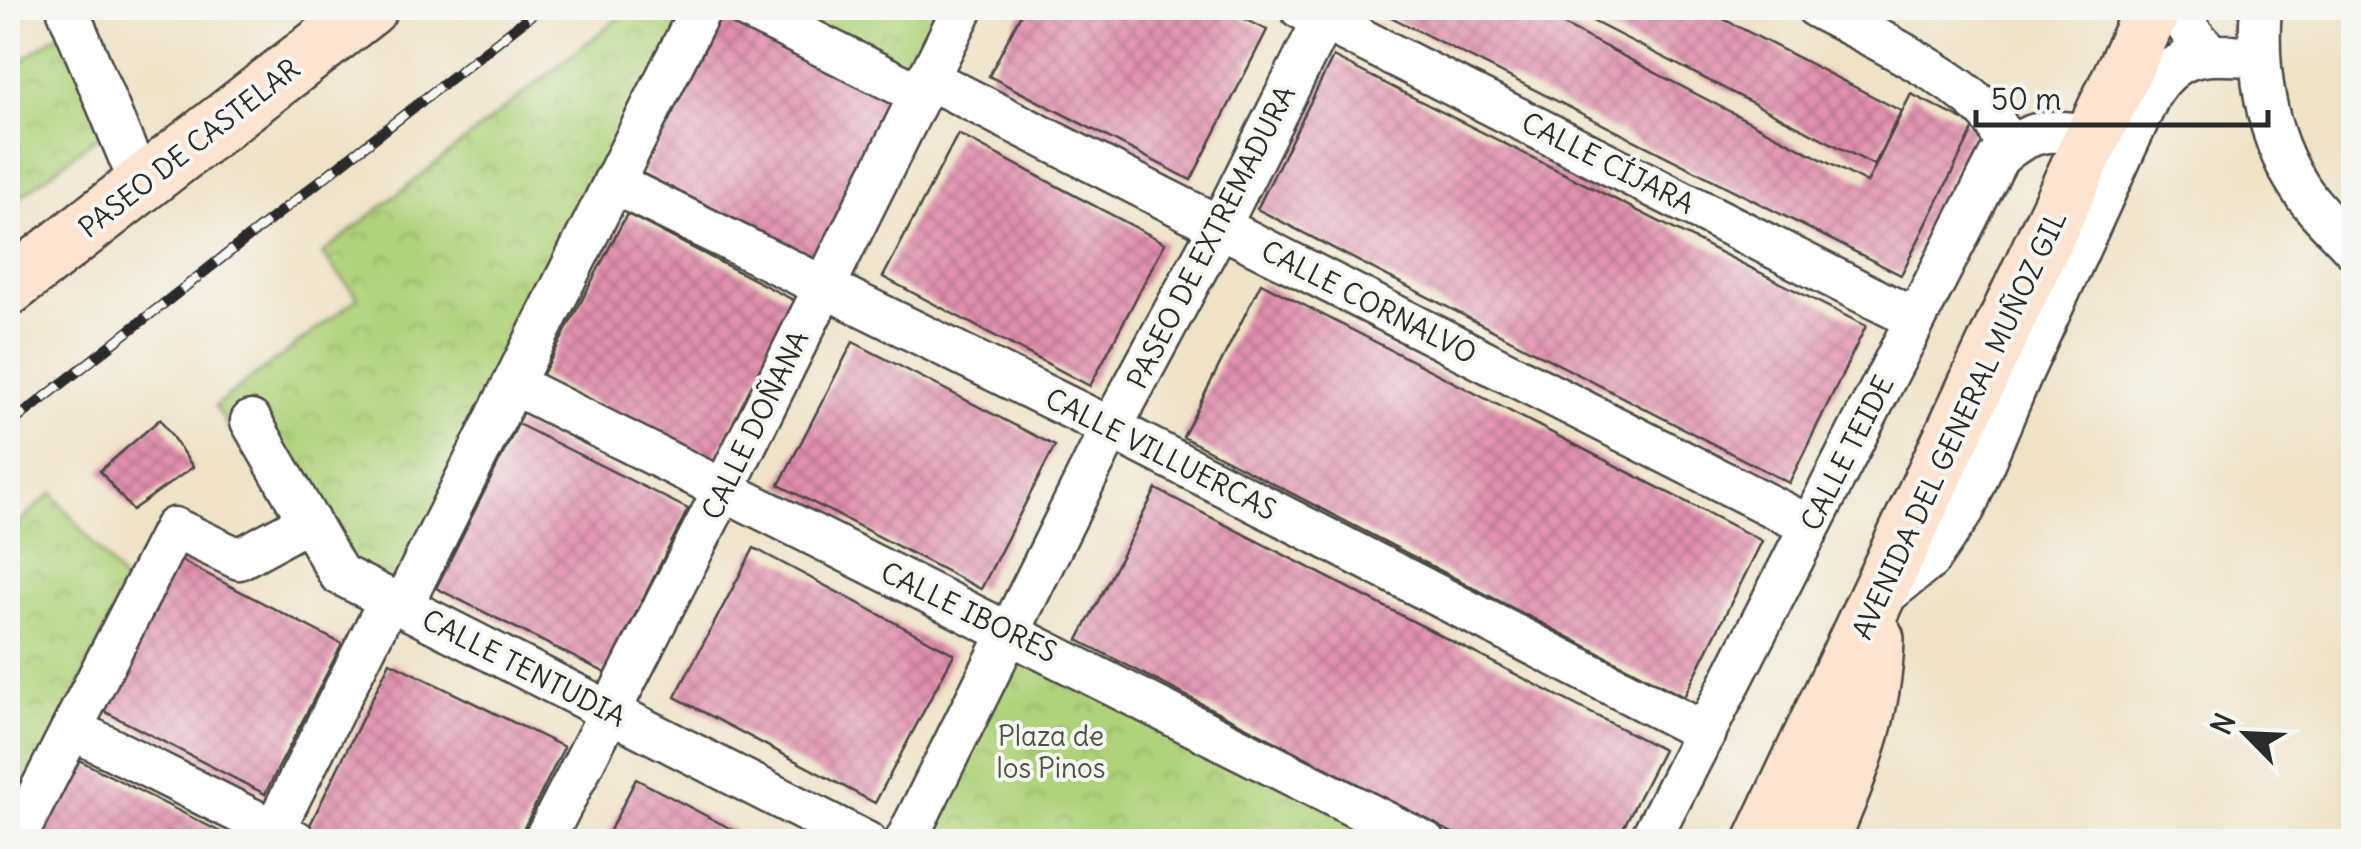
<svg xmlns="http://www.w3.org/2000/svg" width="2361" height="849" font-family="Delius,sans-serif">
<defs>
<pattern id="park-crowns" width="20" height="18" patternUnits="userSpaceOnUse" patternTransform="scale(2.5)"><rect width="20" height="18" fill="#afd27a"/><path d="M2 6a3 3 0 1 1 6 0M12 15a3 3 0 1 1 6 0" fill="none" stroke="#97b46a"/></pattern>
<pattern id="building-cross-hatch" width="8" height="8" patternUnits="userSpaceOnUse" patternTransform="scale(2.5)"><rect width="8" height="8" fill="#e28fae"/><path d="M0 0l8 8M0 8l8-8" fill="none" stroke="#b7758e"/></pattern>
</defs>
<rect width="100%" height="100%" fill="#f6f6f2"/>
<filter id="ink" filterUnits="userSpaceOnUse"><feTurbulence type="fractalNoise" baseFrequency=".01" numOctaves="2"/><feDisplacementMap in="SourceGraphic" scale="20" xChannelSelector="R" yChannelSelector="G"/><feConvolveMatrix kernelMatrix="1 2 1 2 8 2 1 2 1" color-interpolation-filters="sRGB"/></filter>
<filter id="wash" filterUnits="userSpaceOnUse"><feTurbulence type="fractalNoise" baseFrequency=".0048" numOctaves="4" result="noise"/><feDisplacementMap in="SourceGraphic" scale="40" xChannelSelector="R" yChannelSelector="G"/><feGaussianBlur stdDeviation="2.25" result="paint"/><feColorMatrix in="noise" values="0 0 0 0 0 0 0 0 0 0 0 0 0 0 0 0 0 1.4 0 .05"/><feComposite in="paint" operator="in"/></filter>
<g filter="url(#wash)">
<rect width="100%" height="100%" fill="#efe2c7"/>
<path fill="url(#park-crowns)" stroke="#6d7e52" stroke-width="2.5" d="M 631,8 L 701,8 L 402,606 L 339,574 L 251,421 L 232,432 L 215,406 L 358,298 L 322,254 Z
M 746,8 L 963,8 L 919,94 Z
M 74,23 L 114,123 L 8,207 L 8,71 Z
M 52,493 L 126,584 L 8,841 L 8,532 Z
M 1011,632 L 1365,811 L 1349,841 L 905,842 Z"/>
<g id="blocks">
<path fill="url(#building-cross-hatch)" d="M 1024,8 L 1223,8 L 1267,30 L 1191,180 L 989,76 Z
M 1373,8 L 1531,8 L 1867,183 L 1911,94 L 1975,126 L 1901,275 Z
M 1567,8 L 1702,8 L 1901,111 L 1874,165 Z
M 722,14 L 896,100 L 816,260 L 642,173 Z
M 1333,57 L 1866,326 L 1789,483 L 1257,209 Z
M 958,134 L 1165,243 L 1090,386 L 883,277 Z
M 627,214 L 797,302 L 712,465 L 542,376 Z
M 1261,283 L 1762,541 L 1684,697 L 1183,437 Z
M 853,342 L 1055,446 L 981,589 L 779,485 Z
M 160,419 L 193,467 L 132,510 L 100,471 Z
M 518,424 L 688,509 L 606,673 L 436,588 Z
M 1156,489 L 1663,750 L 1616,842 L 1470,842 L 1078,640 Z
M 754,548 L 954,654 L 875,803 L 675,697 Z
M 176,558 L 342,644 L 265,794 L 98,708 Z
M 390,662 L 564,747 L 517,842 L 339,842 L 309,827 Z
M 75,758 L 240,842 L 33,842 Z
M 636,779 L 756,842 L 604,842 Z"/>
</g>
</g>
<g filter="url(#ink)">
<use href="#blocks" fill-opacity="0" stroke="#484642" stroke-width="2.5"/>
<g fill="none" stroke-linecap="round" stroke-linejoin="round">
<defs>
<path id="street" d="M 67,8 L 141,186
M 746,8 L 919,94
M 1300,8 L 1915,319
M 1817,8 C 1862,31 1967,82 1994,121 C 2000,129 2003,141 2007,150
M 2176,8 L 2192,34 L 2211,55
M 2261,8 C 2256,65 2265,133 2297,183 C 2311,207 2335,228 2354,249
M 927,78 L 1810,526
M 613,183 L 1111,428 L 1706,733
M 513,384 L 1425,842
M 251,421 L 339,574 L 866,842
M 1880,599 L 1929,560 L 1965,508 L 2019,380 L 2150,95 C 2180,47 2208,55 2259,56
M 402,606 L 701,8
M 72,729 L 296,841
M 14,842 L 174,528 L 239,559 L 309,521
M 268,842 L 389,600
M 543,842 L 723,491 L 963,8
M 905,842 L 1111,428 L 1220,226 L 1329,8
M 1649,842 L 1998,158 C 2031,127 2051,129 2093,136"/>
<path id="secondary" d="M 8,288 L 369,8
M 1762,842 L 2153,8
M 1820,842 C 1850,774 1874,713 1876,639"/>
</defs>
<use href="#street" stroke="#484642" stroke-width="45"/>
<use href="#secondary" stroke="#484642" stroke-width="60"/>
<use href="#street" stroke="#fff" stroke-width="40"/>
<use href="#secondary" stroke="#fde4d1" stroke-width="55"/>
<defs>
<path id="rail" d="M 8,426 L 540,8"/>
</defs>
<use href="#rail" stroke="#2b2b2b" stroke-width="11"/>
<use href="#rail" stroke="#f6f6f2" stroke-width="8" stroke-dasharray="22" stroke-linecap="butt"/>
</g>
</g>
<g text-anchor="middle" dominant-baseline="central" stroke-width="8" stroke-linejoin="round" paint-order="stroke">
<g font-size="28" fill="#2b2b2b" stroke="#f6f6f2">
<text transform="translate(189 148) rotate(-38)">PASEO DE CASTELAR</text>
<text transform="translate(1608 163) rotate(27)">CALLE CÍJARA</text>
<text transform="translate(1211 237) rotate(-63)">PASEO DE EXTREMADURA</text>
<text transform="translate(1369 302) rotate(27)">CALLE CORNALVO</text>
<text transform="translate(755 425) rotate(-64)">CALLE DOÑANA</text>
<text transform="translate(1959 425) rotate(-65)">AVENIDA DEL GENERAL MUÑOZ GIL</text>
<text transform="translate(1847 453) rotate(-63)">CALLE TEIDE</text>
<text transform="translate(1161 454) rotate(27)">CALLE VILLUERCAS</text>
<text transform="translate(969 612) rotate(26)">CALLE IBORES</text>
<text transform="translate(524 668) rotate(27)">CALLE TENTUDIA</text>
</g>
<g font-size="28" fill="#4c553f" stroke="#f6f6f2">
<text x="1051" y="736">Plaza de<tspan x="1051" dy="32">los Pinos</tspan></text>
</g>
</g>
<rect width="2361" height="849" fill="none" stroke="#f6f6f2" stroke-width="40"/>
<g transform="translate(2246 734) rotate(294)" stroke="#f6f6f2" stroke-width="8" paint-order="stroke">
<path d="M0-8L18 38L0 25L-18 38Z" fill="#2b2b2b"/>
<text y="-15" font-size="28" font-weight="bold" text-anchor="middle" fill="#2b2b2b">N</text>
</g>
<path d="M1976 110v15h292v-15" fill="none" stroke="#2b2b2b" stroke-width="5"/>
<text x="1991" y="110" font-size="30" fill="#2b2b2b" stroke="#f6f6f2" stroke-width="8" paint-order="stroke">50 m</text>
</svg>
